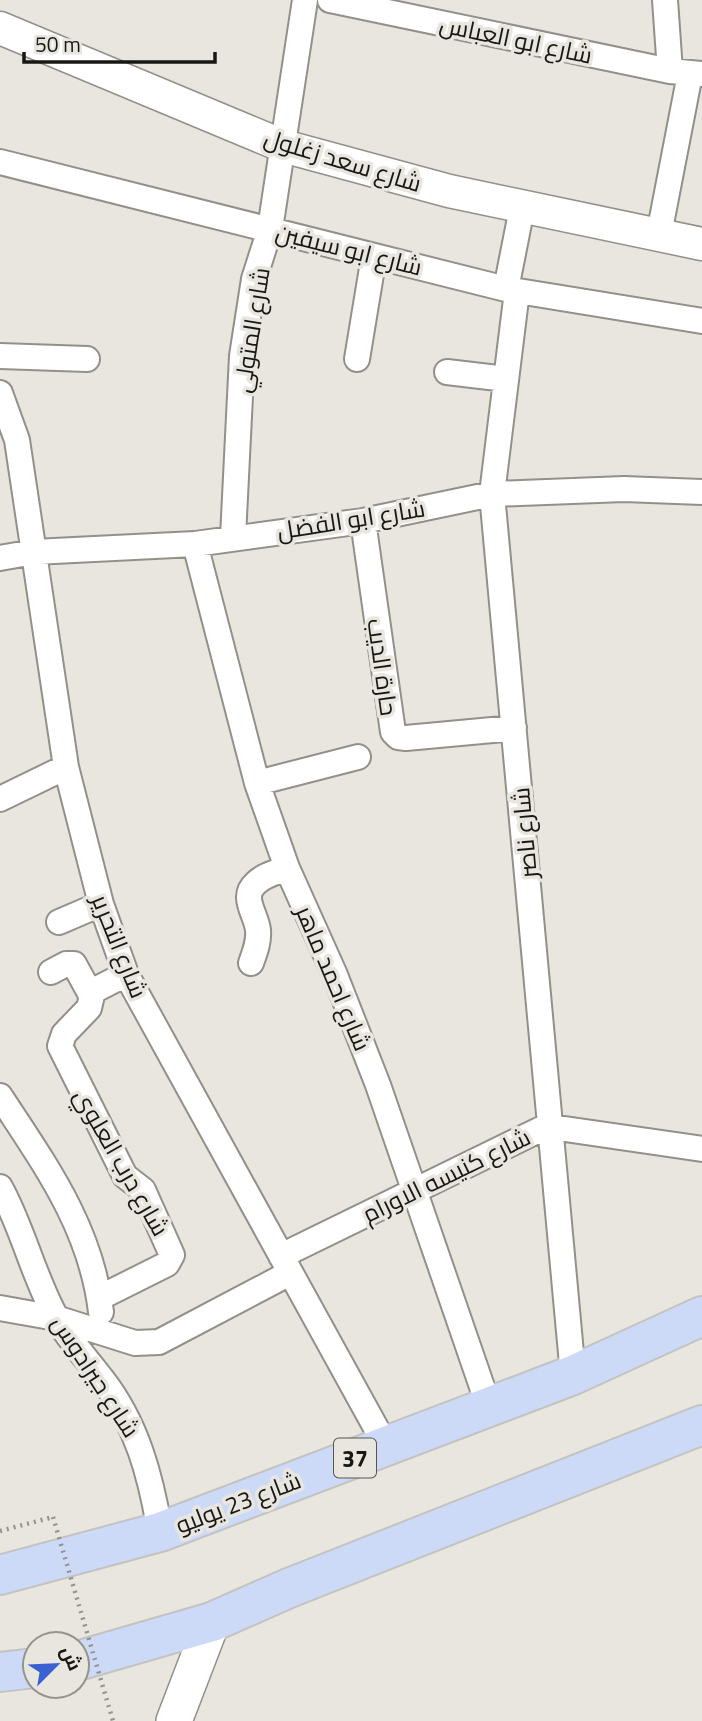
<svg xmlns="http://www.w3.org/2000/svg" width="702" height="1721" font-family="'Titillium Web',Cairo,sans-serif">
<rect width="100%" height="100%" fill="#e9e6df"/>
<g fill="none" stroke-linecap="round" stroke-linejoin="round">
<defs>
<path id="minor" d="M 330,0 L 670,71 L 702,74
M 665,0 L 670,71
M 0,162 L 506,289 L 702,321
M 659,234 L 690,74
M 506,289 L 522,208
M 517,291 L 492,494 L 573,1375
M 0,356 L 87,359
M 357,359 L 374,256
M 447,372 L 506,379
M 0,393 L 17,440 L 66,767 L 101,904 L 126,974 L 386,1446
M 363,521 L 393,732 L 398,737 L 406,738 L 514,728
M 233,537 L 242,356 L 254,279 L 270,229 L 305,0
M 195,544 L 257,783 L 287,868 L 335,975 L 378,1085 L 489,1407
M 0,558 L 34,552 L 195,544 L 363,521 L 492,494 L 624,489 L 702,492
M 257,783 L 358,757
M 0,799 L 66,767
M 59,922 L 101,904
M 251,963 C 255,952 259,942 258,930 C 256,913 240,897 256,883 C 264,875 277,872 287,868
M 51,972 L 66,964 L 74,964 L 91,995
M 0,1096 C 45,1165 91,1227 101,1312
M 0,1187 C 23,1228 34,1279 57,1319 C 70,1341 87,1359 102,1379 C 137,1424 151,1477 160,1532
M 281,1256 L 539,1130 L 551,1127 L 702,1149
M 99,1298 L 167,1264 L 172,1255 L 143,1190 L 125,1176 L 60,1046 L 64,1034 L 89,1008 L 93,991 L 126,974
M 0,1308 L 56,1318 L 135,1343 L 159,1342 L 290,1273"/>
<path id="tertiary" d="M 0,28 L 283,146 L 449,191 L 702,244"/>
<path id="secondary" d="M 174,1721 L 212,1622"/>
<path id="primary" d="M 0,1575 L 160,1532 L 573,1375 L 702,1316
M 77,1661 L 212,1622 L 289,1588 L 702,1425
M 0,1672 L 35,1668"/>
</defs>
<use href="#minor" stroke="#929089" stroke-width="28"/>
<use href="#tertiary" stroke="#929089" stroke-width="35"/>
<use href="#secondary" stroke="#929089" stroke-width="38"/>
<use href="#primary" stroke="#c3c3c2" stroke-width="42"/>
<path stroke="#95938e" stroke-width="4.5" stroke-dasharray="2 5" stroke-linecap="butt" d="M 0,1531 L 53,1517"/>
<use href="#minor" stroke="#fff" stroke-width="24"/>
<use href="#tertiary" stroke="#fff" stroke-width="32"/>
<use href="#secondary" stroke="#fff" stroke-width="35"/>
<use href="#primary" stroke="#cddaf7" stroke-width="38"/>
<path stroke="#95938e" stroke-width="4.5" stroke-dasharray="2 5" stroke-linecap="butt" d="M 53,1517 L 113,1721"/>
</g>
<g text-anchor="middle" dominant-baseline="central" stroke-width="7" stroke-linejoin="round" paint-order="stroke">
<rect fill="#e9e6df" stroke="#565551" stroke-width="2" x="334" y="1438.5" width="42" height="39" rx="5"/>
<g font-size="23" font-weight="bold" fill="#171714">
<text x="355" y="1458">37</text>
</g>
<g font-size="24" fill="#171714" stroke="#e9e6df">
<text transform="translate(516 39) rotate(12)">شارع ابو العباس</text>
<text transform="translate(343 160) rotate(17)">شارع سعد زغلول</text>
<text transform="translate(349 249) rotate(14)">شارع ابو سيفين</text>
<text transform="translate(251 330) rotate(-81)">شارع المتولي</text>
<text transform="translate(351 519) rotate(-9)">شارع ابو الفضل</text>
<text transform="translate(383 667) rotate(82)">حارة الديب</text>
<text transform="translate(524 833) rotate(-95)">شارع ناصر</text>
<text transform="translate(120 946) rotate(68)">شارع التحرير</text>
<text transform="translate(334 978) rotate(67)">شارع احمد ماهر</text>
<text transform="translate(122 1162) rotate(60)">شارع درب العلوي</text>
<text transform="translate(446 1175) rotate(-26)">شارع كنيسه الاورام</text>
<text transform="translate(96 1376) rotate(57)">شارع جيرادوس</text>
<text transform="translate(238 1502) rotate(-21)">شارع 23 يوليو</text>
</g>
</g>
<g transform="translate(56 1665) rotate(66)"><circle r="33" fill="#e9e6df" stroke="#95938e" stroke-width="2"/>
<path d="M0-5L12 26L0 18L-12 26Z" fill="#3a61d2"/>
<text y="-10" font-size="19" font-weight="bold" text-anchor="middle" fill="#171714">ش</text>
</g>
<path d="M24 52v10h191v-10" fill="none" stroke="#171714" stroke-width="3.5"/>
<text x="35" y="52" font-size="21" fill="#171714" stroke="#e9e6df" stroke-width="5" paint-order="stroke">50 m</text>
</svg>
